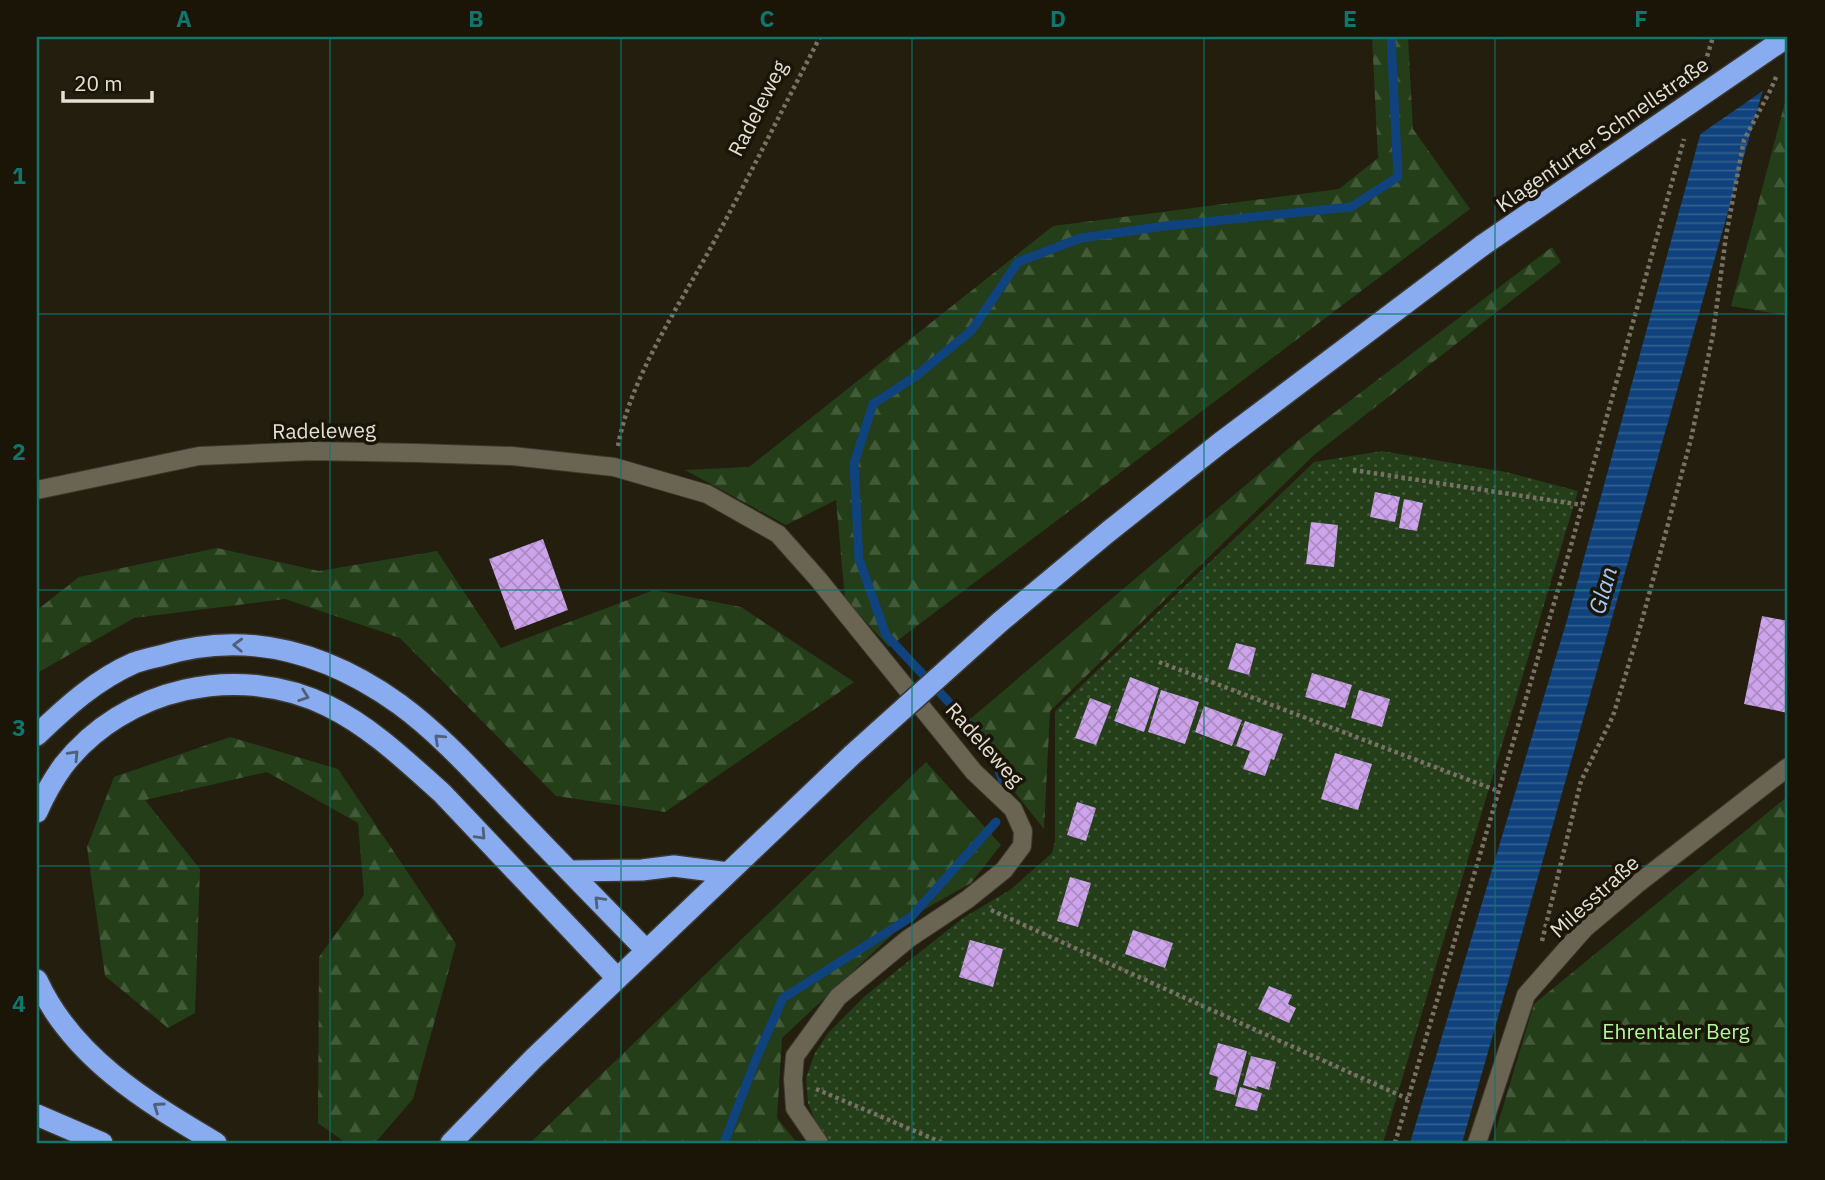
<svg xmlns="http://www.w3.org/2000/svg" width="1825" height="1180" font-family="'IBM Plex Sans',sans-serif">
<defs>
<pattern id="forest-firs" width="22" height="20" patternUnits="userSpaceOnUse" patternTransform="scale(1.75)"><rect width="22" height="20" fill="#233e18"/><path d="M5 1l3.5 6h-7zM16 11l3.5 6h-7z" fill="#435a39"/></pattern>
<pattern id="garden-dots" width="8" height="8" patternUnits="userSpaceOnUse" patternTransform="scale(1.75)"><rect width="8" height="8" fill="#233e18"/><path d="M2 2h.1M6 6h.1" fill="none" stroke="#435a39" stroke-width="1.8" stroke-linecap="round"/></pattern>
<pattern id="water-rules" width="6" height="5" patternUnits="userSpaceOnUse" patternTransform="scale(1.75)"><rect width="6" height="5" fill="#10437d"/><path d="M0 2.5h6" fill="none" stroke="#335e8f"/></pattern>
<pattern id="building-cross-hatch" width="8" height="8" patternUnits="userSpaceOnUse" patternTransform="scale(1.75)"><rect width="8" height="8" fill="#cda3ec"/><path d="M0 0l8 8M0 8l8-8" fill="none" stroke="#ab8bc1"/></pattern>
</defs>
<rect width="100%" height="100%" fill="#241e0f"/>
<path fill="url(#forest-firs)" d="M 1372,37 L 1408,37 L 1413,129 L 1470,209 L 889,647 L 845,599 L 836,500 L 786,525 L 685,470 L 749,467 L 1053,226 L 1339,189 L 1378,158 Z
M 1788,91 L 1788,316 L 1731,306 Z
M 1552,247 L 1561,262 L 1314,455 L 1050,711 L 1044,829 L 962,726 L 1301,438 Z
M 217,548 L 319,571 L 437,551 L 501,648 L 654,590 L 741,607 L 854,682 L 665,812 L 556,796 L 400,638 L 285,599 L 134,618 L 37,673 L 37,610 L 79,577 Z
M 230,737 L 338,769 L 456,944 L 413,1099 L 375,1143 L 346,1143 L 318,1123 L 319,957 L 364,895 L 358,823 L 267,772 L 145,800 L 200,869 L 195,1013 L 168,1028 L 105,976 L 87,847 L 114,777 Z
M 926,762 L 1001,845 L 971,883 L 911,917 L 782,1038 L 777,1118 L 797,1143 L 530,1143 Z
M 1788,796 L 1788,1143 L 1492,1143 L 1534,1004 Z"/>
<path fill="url(#garden-dots)" d="M 1382,451 L 1506,472 L 1578,491 L 1383,1143 L 831,1143 L 818,1128 L 808,1103 L 806,1078 L 815,1053 L 828,1033 L 865,996 L 925,948 L 963,918 L 1010,890 L 1052,853 L 1055,841 L 1055,711 L 1314,462 Z"/>
<path fill="url(#water-rules)" d="M 1727,37 L 1778,37 L 1462,1143 L 1410,1143 L 1567,620 Z"/>
<path fill="#241e0f" d="M 1729,37 L 1781,37 L 1767,88 L 1696,137 L 1722,41 Z"/>
<g fill="none" stroke-linecap="round" stroke-linejoin="round">
<path stroke="#10437d" stroke-width="9" d="M 1007,792 L 989,745 L 886,635 L 859,559 L 854,464 L 873,404 L 916,376 L 971,331 L 1018,262 L 1081,238 L 1165,226 L 1351,207 L 1398,177 L 1391,37
M 724,1143 L 756,1059 L 783,998 L 911,917 L 996,822"/>
</g>
<path fill="url(#building-cross-hatch)" d="M 1375,492 L 1400,497 L 1395,522 L 1370,517 Z
M 1404,499 L 1423,503 L 1417,531 L 1399,528 Z
M 1311,522 L 1338,525 L 1334,567 L 1306,564 Z
M 543,539 L 568,610 L 515,630 L 489,559 Z
M 1762,616 L 1788,621 L 1788,713 L 1744,704 Z
M 1236,643 L 1256,648 L 1249,675 L 1228,669 Z
M 1312,673 L 1352,685 L 1345,708 L 1305,697 Z
M 1130,677 L 1159,688 L 1144,732 L 1114,721 Z
M 1161,690 L 1199,702 L 1185,744 L 1148,732 Z
M 1359,690 L 1390,699 L 1382,727 L 1351,718 Z
M 1090,698 L 1111,706 L 1096,745 L 1075,738 Z
M 1204,706 L 1242,720 L 1232,746 L 1195,732 Z
M 1245,721 L 1283,734 L 1274,760 L 1271,759 L 1265,776 L 1243,769 L 1250,751 L 1236,746 Z
M 1335,753 L 1372,764 L 1358,810 L 1321,799 Z
M 1077,802 L 1096,808 L 1086,841 L 1067,835 Z
M 1070,877 L 1091,883 L 1078,927 L 1057,921 Z
M 1133,930 L 1173,943 L 1165,968 L 1125,954 Z
M 970,940 L 1003,949 L 993,987 L 959,977 Z
M 1269,986 L 1292,995 L 1288,1004 L 1296,1008 L 1289,1023 L 1258,1009 Z
M 1218,1043 L 1247,1051 L 1235,1095 L 1215,1090 L 1218,1077 L 1209,1074 Z
M 1251,1056 L 1276,1062 L 1269,1090 L 1257,1086 L 1256,1089 L 1243,1085 Z
M 1240,1087 L 1262,1093 L 1257,1111 L 1235,1106 Z"/>
<g fill="none" stroke-linecap="round" stroke-linejoin="round">
<defs>
<path id="minor" d="M 37,490 L 199,456 L 312,451 L 418,453 L 512,456 L 614,467 L 707,494 L 778,534 L 818,579 L 974,772 L 1013,809 L 1023,831 L 1022,846 L 1004,870 L 968,899 L 908,939 L 838,997 L 795,1056 L 793,1079 L 795,1108 L 819,1143
M 1477,1143 L 1526,995 L 1585,928 L 1636,885 L 1788,767"/>
<path id="highway" d="M 1000,622 L 1108,532 L 1220,443 L 1483,245
M 37,735 C 66,707 97,679 134,663 C 142,660 151,658 160,656 C 247,629 326,652 399,704 C 443,736 480,779 517,817 C 560,862 603,906 646,950
M 37,812 C 44,796 53,780 63,766 C 124,687 239,662 328,706 C 371,727 406,761 442,793 L 617,978
M 569,871 L 642,870 L 674,866 L 728,873
M 37,980 C 72,1057 145,1101 216,1143
M 37,1115 L 102,1143
M 451,1143 L 534,1058 L 852,755"/>
</defs>
<use href="#minor" stroke="#3c382f" stroke-width="20"/>
<use href="#highway" stroke="#3c382f" stroke-width="24"/>
<path stroke="#777265" stroke-width="4.5" stroke-dasharray="3.5 3.5" stroke-linecap="butt" d="M 1705,63 L 1713,37
M 618,446 C 630,379 677,309 710,249 C 748,179 783,108 820,37
M 1353,470 L 1582,505
M 1159,662 L 1498,791
M 991,910 L 1408,1099
M 1542,941 L 1581,781 L 1613,716 L 1641,624 L 1691,439 L 1713,334 L 1726,236 L 1744,140 L 1771,89 L 1777,75
M 816,1089 L 943,1143
M 1395,1143 L 1570,549 L 1684,139"/>
<use href="#minor" stroke="#6a6452" stroke-width="18"/>
<use href="#highway" stroke="#88acef" stroke-width="21"/>
<defs>
<path id="highway-bridge" d="M 1483,245 L 1787,37
M 852,755 L 1000,622"/>
</defs>
<use href="#highway-bridge" stroke="#3c382f" stroke-width="24" stroke-linecap="butt"/>
<use href="#highway-bridge" stroke="#88acef" stroke-width="21"/>
</g>
<defs><path id="oneway-chevron" d="M-2-3.5L2.5 0L-2 3.5" fill="none" stroke-width="1.6" stroke-linecap="round" stroke-linejoin="round" transform="scale(1.75)"/></defs>
<g stroke="#51607a">
<use href="#oneway-chevron" transform="translate(238 645) rotate(-178)"/>
<use href="#oneway-chevron" transform="translate(304 696) rotate(19)"/>
<use href="#oneway-chevron" transform="translate(439 739) rotate(-137)"/>
<use href="#oneway-chevron" transform="translate(74 755) rotate(-46)"/>
<use href="#oneway-chevron" transform="translate(481 835) rotate(47)"/>
<use href="#oneway-chevron" transform="translate(599 901) rotate(-134)"/>
<use href="#oneway-chevron" transform="translate(158 1107) rotate(-145)"/>
</g>
<path fill="none" stroke="#0f766e" stroke-width="2" stroke-opacity="0.55" d="M 330,37 L 330,1143M 621,37 L 621,1143M 912,37 L 912,1143M 1204,37 L 1204,1143M 1495,37 L 1495,1143M 37,314 L 1788,314M 37,590 L 1788,590M 37,866 L 1788,866"/>
<g text-anchor="middle" dominant-baseline="central" stroke-width="7" stroke-linejoin="round" paint-order="stroke">
<g font-size="21" fill="#e3e0d6" stroke="#1a1506">
<text transform="translate(757 108) rotate(-63)">Radeleweg</text>
<text transform="translate(1602 134) rotate(-35)">Klagenfurter Schnellstraße</text>
<text transform="translate(324 430) rotate(-1)">Radeleweg</text>
<text transform="translate(985 744) rotate(48)">Radeleweg</text>
<text transform="translate(1594 896) rotate(-42)">Milesstraße</text>
</g>
<g font-size="21" fill="#b4f89a" stroke="#1a1506">
<text x="1676" y="1031">Ehrentaler Berg</text>
</g>
<g font-size="23" font-style="italic" fill="#a3cbff" stroke="#1a1506">
<text transform="translate(1602 590) rotate(-74)">Glan</text>
</g>
</g>
<rect width="1825" height="1180" fill="none" stroke="#1a1506" stroke-width="77"/>
<path d="M63 91v10h89v-10" fill="none" stroke="#e3e0d6" stroke-width="3.5"/>
<text x="74" y="91" font-size="21" fill="#e3e0d6" stroke="#1a1506" stroke-width="5" paint-order="stroke">20 m</text>
<rect x="38" y="38" width="1748" height="1104" fill="none" stroke="#0f766e" stroke-width="2.5"/>
<g font-size="23" text-anchor="middle" font-weight="bold" fill="#0f766e">
<text x="184" y="27">A</text>
<text x="476" y="27">B</text>
<text x="767" y="27">C</text>
<text x="1058" y="27">D</text>
<text x="1350" y="27">E</text>
<text x="1641" y="27">F</text>
<text x="19" y="184">1</text>
<text x="19" y="460">2</text>
<text x="19" y="736">3</text>
<text x="19" y="1012">4</text>
</g>
</svg>
